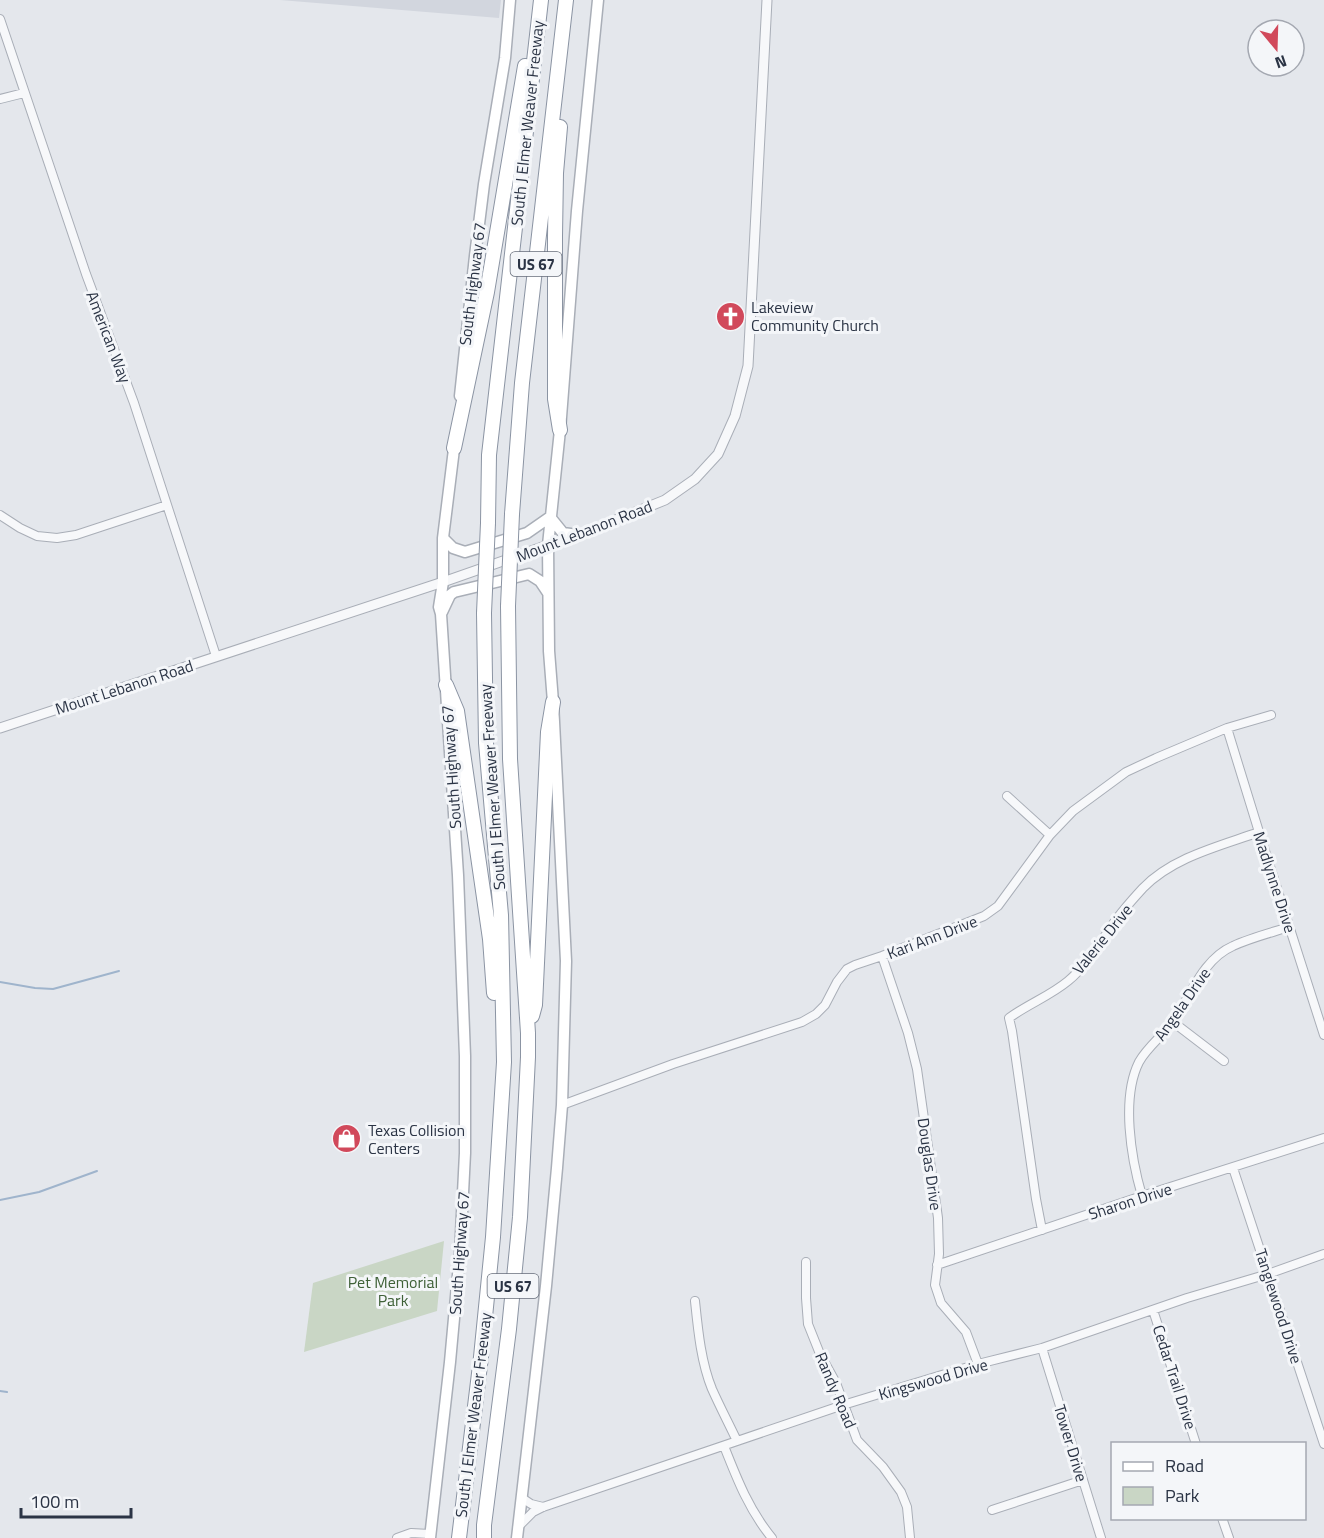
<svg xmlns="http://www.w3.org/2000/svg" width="1324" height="1538" font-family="'Titillium Web',sans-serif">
<rect width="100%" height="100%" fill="#e4e7ec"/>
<path fill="#d2d6de" d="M 280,0 L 501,0 L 499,18 Z"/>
<path fill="#c9d6c5" d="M 444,1241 L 437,1311 L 304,1352 L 313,1283 Z"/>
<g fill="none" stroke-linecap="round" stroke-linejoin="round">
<path stroke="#9fb4cc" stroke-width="2" d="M 0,982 L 35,988 L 53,989 L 119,971
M 0,1200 L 39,1192 L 97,1171
M 0,1391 L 7,1392"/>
<defs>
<path id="minor" d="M 0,19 L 86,274 L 134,403 L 216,656
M 0,99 L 24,93
M 0,515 L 20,528 L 37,536 L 57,538 L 76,535 L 167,505
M 1227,728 L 1259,832 L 1324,1035
M 1007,796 L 1050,835
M 882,956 L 908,1033 L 917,1069 L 938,1218 L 939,1254 L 935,1285 L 941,1303 L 966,1332 L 978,1364
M 1173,1022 L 1224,1061
M 562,1105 L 673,1064 L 802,1022 L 816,1014 L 825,1005 L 837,982 L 847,969 L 855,965 L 882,956 L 984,916 L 998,906 L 1050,835 L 1073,811 L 1126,772 L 1156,758 L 1227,728 L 1271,715
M 1233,1168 L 1324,1444
M 1142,1196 C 1131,1158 1121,1098 1139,1062 C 1148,1046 1164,1035 1174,1020 C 1191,995 1203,959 1233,946 C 1250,938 1270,933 1289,927
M 1042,1230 L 1036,1199 L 1012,1031 L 1009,1018 C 1028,1004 1050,996 1068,981 C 1086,966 1098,946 1111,927 C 1120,913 1132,900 1143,888 C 1173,857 1220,846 1259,832
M 806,1262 L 806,1298 L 808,1324 L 820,1354 L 836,1383 L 857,1440 L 883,1467 L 901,1492 L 907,1507 L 910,1538
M 937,1265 L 1142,1196 L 1324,1138
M 695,1301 C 698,1330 701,1362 712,1389 C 720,1407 729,1424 737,1441
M 1153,1310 L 1196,1444
M 1042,1348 L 1101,1538
M 724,1446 C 737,1479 749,1510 772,1538
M 522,1498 L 531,1504 L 543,1507
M 992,1510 L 1083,1480
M 1222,1518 L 1229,1538
M 518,1527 L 533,1512 L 543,1507 L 843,1405 L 978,1364 L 1042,1348 L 1187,1298 L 1268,1274 L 1324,1254
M 397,1538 L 411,1533 L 430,1534"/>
<path id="tertiary" d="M 0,728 L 443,582 L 591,530 L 665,500 L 695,479 L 718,454 L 735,416 L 748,366 L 767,0"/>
<path id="secondary" d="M 460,396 L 475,256 L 484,184 L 505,58 L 510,0
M 443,538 L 453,548 L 465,552 L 527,533 L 550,517 L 563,533 L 578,535
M 442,612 L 450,595 L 454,592 L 529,574 L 540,581 L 548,593
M 430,1538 L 450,1362 L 460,1253 L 465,1153 L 465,1056 L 458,875 L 441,614 L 439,607 L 443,582 L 443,538 L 455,441
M 517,1538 L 546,1286 L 557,1168 L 562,1105 L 566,961 L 553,702 L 549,651 L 548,545 L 560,430 L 577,211 L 598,0"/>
<path id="motorway" d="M 560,430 L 555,399 L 555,236 L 556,173 L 560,127
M 454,448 L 487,292 L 525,66
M 512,514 L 522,383 L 566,0
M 488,523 L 489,455 L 541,0
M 446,685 L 457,711 L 490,939 L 494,993
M 532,1016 L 535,1005 L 548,732 L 553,702
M 459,1538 L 481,1357 L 493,1237 L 504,1062 L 501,915 L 486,743 L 484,613
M 484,1538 L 484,1525 L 509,1329 L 520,1217 L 528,1057 L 528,1033 L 510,759 L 508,606"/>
</defs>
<use href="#minor" stroke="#a9aeb7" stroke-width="10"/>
<use href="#tertiary" stroke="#a9aeb7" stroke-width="11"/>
<use href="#secondary" stroke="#a9aeb7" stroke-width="13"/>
<use href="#motorway" stroke="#8b94a3" stroke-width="16"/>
<use href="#minor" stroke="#f7f8fa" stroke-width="8"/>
<use href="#tertiary" stroke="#f7f8fa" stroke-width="9"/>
<use href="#secondary" stroke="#fff" stroke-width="10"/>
<use href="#motorway" stroke="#fff" stroke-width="14"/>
<defs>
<path id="motorway-bridge" d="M 508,606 L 512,514
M 484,613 L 488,523"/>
</defs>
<use href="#motorway-bridge" stroke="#8b94a3" stroke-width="16" stroke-linecap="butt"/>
<use href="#motorway-bridge" stroke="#fff" stroke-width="14"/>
</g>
<defs>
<symbol id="church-disc" viewBox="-11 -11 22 22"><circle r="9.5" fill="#d1495b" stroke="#f4f6f9"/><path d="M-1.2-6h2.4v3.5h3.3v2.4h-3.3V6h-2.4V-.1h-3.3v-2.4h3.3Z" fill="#fff"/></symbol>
<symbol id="shop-disc" viewBox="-11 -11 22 22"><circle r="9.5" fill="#d1495b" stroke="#f4f6f9"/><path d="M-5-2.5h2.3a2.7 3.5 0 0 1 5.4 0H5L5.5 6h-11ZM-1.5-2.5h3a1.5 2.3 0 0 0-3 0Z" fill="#fff"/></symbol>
</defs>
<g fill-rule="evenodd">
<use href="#church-disc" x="714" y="300" width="33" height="33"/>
<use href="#shop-disc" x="330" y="1122" width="33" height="33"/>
</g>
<g text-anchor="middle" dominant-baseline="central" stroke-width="6" stroke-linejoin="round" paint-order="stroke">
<g fill="#f4f6f9" stroke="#676e7b" stroke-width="1.5">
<rect x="510.5" y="252" width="51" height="24" rx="4.5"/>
<rect x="487.5" y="1274" width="51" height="24" rx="4.5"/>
</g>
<g font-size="15" font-weight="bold" fill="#2b3445">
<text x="536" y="264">US 67</text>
<text x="513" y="1286">US 67</text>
</g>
<g font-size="16" fill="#2b3445" stroke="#f4f6f9">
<text transform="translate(527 123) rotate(-84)">South J Elmer Weaver Freeway</text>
<text transform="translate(472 284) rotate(-83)">South Highway 67</text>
<text transform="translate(109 337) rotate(69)">American Way</text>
<text transform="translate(584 531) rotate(-21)">Mount Lebanon Road</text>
<text transform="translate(124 687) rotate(-18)">Mount Lebanon Road</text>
<text transform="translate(451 767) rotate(-94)">South Highway 67</text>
<text transform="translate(492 787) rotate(-94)">South J Elmer Weaver Freeway</text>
<text transform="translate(1275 882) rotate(72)">Madlynne Drive</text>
<text transform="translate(932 937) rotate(-21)">Kari Ann Drive</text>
<text transform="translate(1102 939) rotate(-51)">Valerie Drive</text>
<text transform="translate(1182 1004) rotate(-55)">Angela Drive</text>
<text transform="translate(930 1164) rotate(82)">Douglas Drive</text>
<text transform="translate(1130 1201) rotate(-18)">Sharon Drive</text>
<text transform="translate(459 1253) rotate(-86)">South Highway 67</text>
<text transform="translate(1279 1306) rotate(72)">Tanglewood Drive</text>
<text transform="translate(1175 1377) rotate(72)">Cedar Trail Drive</text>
<text transform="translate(933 1379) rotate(-16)">Kingswood Drive</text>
<text transform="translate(836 1390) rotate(67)">Randy Road</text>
<text transform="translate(473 1415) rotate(-83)">South J Elmer Weaver Freeway</text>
<text transform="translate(1071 1443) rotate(73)">Tower Drive</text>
</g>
<g font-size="16" fill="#2b3445" stroke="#f4f6f9" text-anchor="start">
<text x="751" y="307">Lakeview<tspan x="751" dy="18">Community Church</tspan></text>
<text x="368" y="1130">Texas Collision<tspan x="368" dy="18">Centers</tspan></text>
</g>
<g font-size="16" fill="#3f6138" stroke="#f4f6f9">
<text x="393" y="1282">Pet Memorial<tspan x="393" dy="18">Park</tspan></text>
</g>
</g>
<rect x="1111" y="1442" width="195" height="78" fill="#f4f6f9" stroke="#a4a8b1" stroke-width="1.5"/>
<rect x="1123" y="1462" width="30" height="9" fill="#ffffff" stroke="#a4a8b1" stroke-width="1.5"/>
<text x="1165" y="1472" font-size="18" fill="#2b3445">Road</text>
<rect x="1123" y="1487" width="30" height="18" fill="#c9d6c5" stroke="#a4a8b1" stroke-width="1.5"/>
<text x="1165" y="1502" font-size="18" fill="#2b3445">Park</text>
<g transform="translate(1276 48) rotate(161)"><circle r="28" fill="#f4f6f9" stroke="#a4a8b1" stroke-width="1.5"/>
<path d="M0-4.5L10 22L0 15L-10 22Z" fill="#d1495b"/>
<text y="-9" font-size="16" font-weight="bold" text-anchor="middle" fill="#2b3445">N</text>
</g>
<path d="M21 1508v9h110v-9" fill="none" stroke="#2b3445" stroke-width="3"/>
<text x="30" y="1508" font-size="18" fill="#2b3445" stroke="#f4f6f9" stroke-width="4.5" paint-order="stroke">100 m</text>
</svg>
